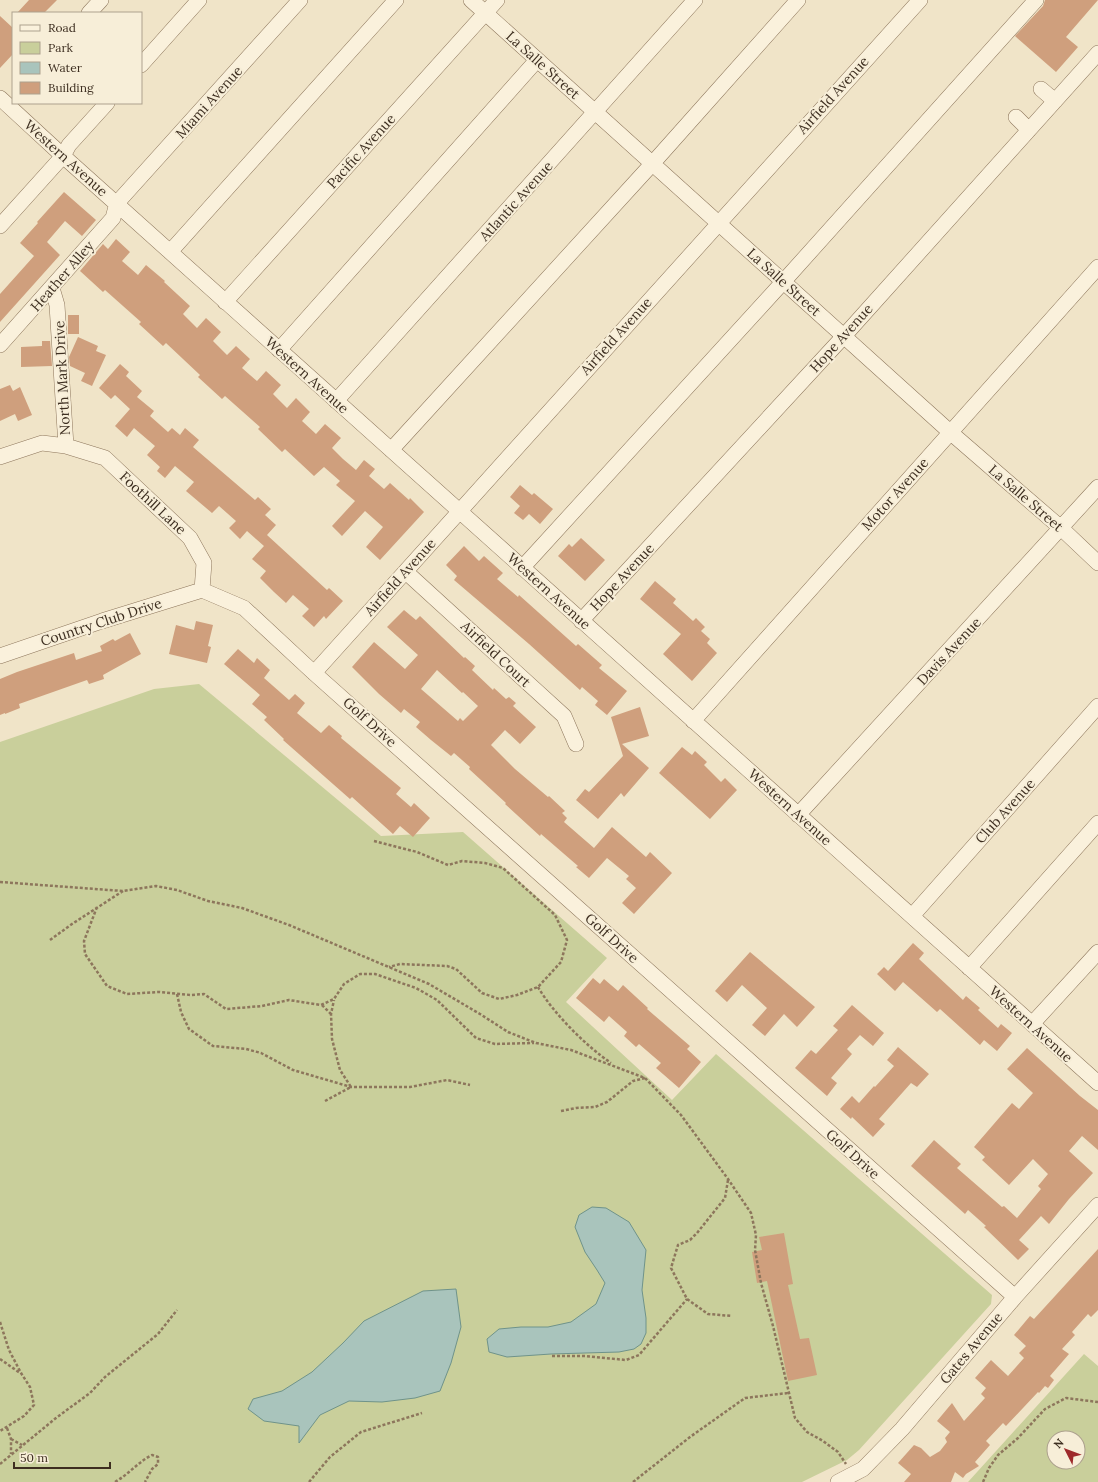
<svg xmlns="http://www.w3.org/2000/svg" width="1098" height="1482" font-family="Lora,serif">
<rect width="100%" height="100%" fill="#f0e4c8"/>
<path fill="#c9cf9b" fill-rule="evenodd" d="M 199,684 L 381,836 L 463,832 L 607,958 L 566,1002 L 672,1100 L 716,1054 L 992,1295 L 991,1304 L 859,1450 L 847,1460 L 802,1482 L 0,1482 L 0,742 L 154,689 Z
M 1084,1354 L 1098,1366 L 1098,1482 L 968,1482 ZM 1054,1438 L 1078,1438 L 1078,1462 L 1054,1462 Z"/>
<path fill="#a9c4bc" stroke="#6f938a" d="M 592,1207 L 606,1208 L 629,1222 L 646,1250 L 642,1290 L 646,1318 L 646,1333 L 641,1344 L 634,1349 L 619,1352 L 551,1354 L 507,1357 L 489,1352 L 487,1339 L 499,1329 L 521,1327 L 548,1327 L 571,1322 L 596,1304 L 605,1283 L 597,1270 L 585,1252 L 575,1227 L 579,1215 Z
M 456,1289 L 461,1327 L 451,1363 L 440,1391 L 415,1398 L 382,1402 L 349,1401 L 320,1415 L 299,1443 L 299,1426 L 264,1421 L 248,1409 L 253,1399 L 282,1391 L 312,1372 L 343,1343 L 364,1321 L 423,1291 Z"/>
<path fill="#cf9f7d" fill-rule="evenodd" d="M 29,0 L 57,0 L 44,13 L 17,13 Z
M 1045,0 L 1098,0 L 1066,37 L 1078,47 L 1056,72 L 1015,36 L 1043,6 Z
M 0,16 L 13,28 L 13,54 L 0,68 Z
M 64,192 L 96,220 L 82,236 L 65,221 L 47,242 L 60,255 L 0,322 L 0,294 L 34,256 L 20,243 L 38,223 L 37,222 Z
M 116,239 L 130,252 L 122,261 L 138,275 L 146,265 L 165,281 L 164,282 L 190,306 L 183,314 L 197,328 L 206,318 L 221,332 L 213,341 L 227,355 L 236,346 L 250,359 L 242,368 L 257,381 L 266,371 L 281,385 L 273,394 L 287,408 L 296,398 L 310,412 L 302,421 L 316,434 L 325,424 L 341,438 L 332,448 L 343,459 L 356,470 L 364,460 L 375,469 L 369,476 L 384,489 L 390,483 L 409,500 L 410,498 L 424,512 L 380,560 L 366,547 L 383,527 L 365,511 L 342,536 L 332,526 L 355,501 L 336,485 L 340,481 L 324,467 L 314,476 L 285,449 L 282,452 L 258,429 L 260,427 L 225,396 L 222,399 L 198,377 L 200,375 L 166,343 L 163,346 L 139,324 L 141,322 L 105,290 L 103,292 L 80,271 L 103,244 L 108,249 Z
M 68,315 L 79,315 L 79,334 L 68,334 Z
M 78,337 L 98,346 L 96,351 L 106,355 L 92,386 L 81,381 L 85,373 L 70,366 L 69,357 Z
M 42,341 L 50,341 L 52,366 L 21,367 L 21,347 L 42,346 Z
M 120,364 L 129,372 L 126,376 L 142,391 L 137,397 L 154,411 L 150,416 L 168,432 L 172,428 L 180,435 L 185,428 L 199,440 L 193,447 L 255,500 L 258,497 L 271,509 L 265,515 L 276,525 L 267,535 L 327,590 L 329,588 L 343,601 L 326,619 L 324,616 L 314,627 L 302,616 L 309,609 L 293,595 L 286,603 L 274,592 L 260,578 L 266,571 L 252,559 L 264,546 L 247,531 L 240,539 L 229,528 L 236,521 L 219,506 L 212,513 L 186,491 L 194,482 L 175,466 L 165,478 L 157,471 L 160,467 L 147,455 L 155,446 L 134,428 L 127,437 L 115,426 L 130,409 L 115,395 L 111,399 L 99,388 Z
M 10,385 L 13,391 L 20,387 L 32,415 L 18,421 L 15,414 L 0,421 L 0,389 Z
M 520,485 L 532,495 L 534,493 L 553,509 L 540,524 L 529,514 L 523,520 L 514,513 L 520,506 L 510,497 Z
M 581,538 L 605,560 L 585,581 L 558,556 L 569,544 L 572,547 Z
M 464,546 L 479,561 L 484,556 L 503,573 L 497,579 L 518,597 L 519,595 L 576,646 L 578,644 L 602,665 L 599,668 L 627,691 L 607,715 L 595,705 L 598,701 L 582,687 L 580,690 L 529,644 L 454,580 L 457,576 L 446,565 Z
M 655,581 L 676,599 L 673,603 L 693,621 L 696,618 L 705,627 L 701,631 L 710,639 L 707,643 L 717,653 L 692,681 L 663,654 L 681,634 L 640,599 Z
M 404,610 L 416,620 L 420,616 L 464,658 L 465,657 L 475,666 L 472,670 L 493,690 L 494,688 L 506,699 L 509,697 L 516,703 L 513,706 L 536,727 L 520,744 L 505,730 L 491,745 L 515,769 L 548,797 L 549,796 L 565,811 L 562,813 L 567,818 L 564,822 L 594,848 L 612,827 L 646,857 L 650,852 L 672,873 L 634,914 L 622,903 L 636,888 L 626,879 L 629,876 L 607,858 L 589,878 L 576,867 L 578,866 L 541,834 L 540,836 L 505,804 L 506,803 L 469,769 L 470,767 L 454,753 L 451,756 L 431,740 L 416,727 L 420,722 L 404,709 L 401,713 L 379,694 L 352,667 L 374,642 L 405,669 L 418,655 L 387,627 ZM 437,670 L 462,693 L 463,692 L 478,706 L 463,721 L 460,718 L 458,721 L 421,689 Z
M 196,621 L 213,625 L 208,646 L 211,647 L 207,663 L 169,654 L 176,625 L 194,630 Z
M 130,633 L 141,654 L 103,675 L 104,679 L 89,684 L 87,680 L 19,704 L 20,708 L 5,714 L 5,713 L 0,715 L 0,679 L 17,672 L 74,653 L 76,660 L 102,651 L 100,646 L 113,639 L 115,641 Z
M 238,649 L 254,663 L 257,658 L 270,670 L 264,678 L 289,700 L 295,694 L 305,703 L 297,713 L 321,733 L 329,725 L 342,736 L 341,738 L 401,788 L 396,794 L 411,807 L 414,803 L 430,818 L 413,837 L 400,826 L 393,834 L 352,797 L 350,799 L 283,740 L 284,739 L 264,720 L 267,717 L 252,704 L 260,695 L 224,664 Z
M 640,707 L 649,736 L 622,744 L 649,768 L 624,797 L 621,793 L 598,819 L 576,800 L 585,789 L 589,792 L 623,756 L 611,717 Z
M 682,747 L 692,755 L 695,751 L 707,762 L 704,765 L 721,782 L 725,778 L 737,790 L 710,819 L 659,773 Z
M 913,943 L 924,953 L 919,959 L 963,1000 L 966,996 L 980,1008 L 978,1010 L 998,1028 L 1001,1024 L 1012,1033 L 997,1051 L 984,1040 L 980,1045 L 940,1009 L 937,1012 L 903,982 L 895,991 L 877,974 L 884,967 L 888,971 Z
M 750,952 L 815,1007 L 797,1027 L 784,1014 L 765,1036 L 752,1025 L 767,1008 L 742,985 L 727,1002 L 715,991 Z
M 593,978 L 600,984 L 604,979 L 618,991 L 623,985 L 648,1008 L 647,1009 L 690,1046 L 687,1049 L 701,1062 L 679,1088 L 656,1068 L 661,1063 L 639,1044 L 636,1047 L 624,1036 L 627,1032 L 609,1016 L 604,1022 L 576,998 Z
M 852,1005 L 884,1033 L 873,1046 L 860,1035 L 847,1049 L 852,1054 L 831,1078 L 837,1083 L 827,1096 L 795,1068 L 811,1050 L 816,1054 L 838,1030 L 833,1026 Z
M 898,1047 L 929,1074 L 917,1087 L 911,1083 L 879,1119 L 885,1124 L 873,1137 L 852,1117 L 851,1119 L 840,1109 L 852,1096 L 859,1103 L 874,1086 L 875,1087 L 894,1066 L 887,1060 Z
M 1027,1048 L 1080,1096 L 1098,1110 L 1098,1150 L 1082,1136 L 1069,1151 L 1093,1173 L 1069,1199 L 1049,1224 L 1041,1216 L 1019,1240 L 1029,1249 L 1018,1260 L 984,1227 L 986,1226 L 968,1210 L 965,1214 L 911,1166 L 934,1140 L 961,1164 L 957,1168 L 1002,1207 L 1004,1206 L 1017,1218 L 1041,1189 L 1038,1186 L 1048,1174 L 1033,1159 L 1009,1185 L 982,1160 L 985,1157 L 974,1147 L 1012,1103 L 1019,1109 L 1033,1093 L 1007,1069 Z
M 784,1233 L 793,1284 L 788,1285 L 800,1339 L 809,1338 L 817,1375 L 788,1381 L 767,1281 L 757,1283 L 752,1252 L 762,1250 L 759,1237 Z
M 1098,1249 L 1098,1310 L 1091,1317 L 1088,1314 L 1072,1332 L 1075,1335 L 1062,1349 L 1069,1354 L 1050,1376 L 1054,1380 L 1048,1388 L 1045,1386 L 1039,1393 L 1038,1392 L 1006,1426 L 1003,1423 L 986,1441 L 990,1445 L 975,1462 L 979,1466 L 966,1474 L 963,1478 L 955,1472 L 951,1482 L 904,1482 L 911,1474 L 898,1463 L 914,1445 L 921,1448 L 930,1457 L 940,1451 L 947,1442 L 945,1438 L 950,1432 L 937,1421 L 952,1403 L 964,1421 L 985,1398 L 981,1394 L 986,1388 L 975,1378 L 991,1360 L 1008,1376 L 1024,1358 L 1019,1353 L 1026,1346 L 1014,1335 L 1030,1316 L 1034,1319 Z"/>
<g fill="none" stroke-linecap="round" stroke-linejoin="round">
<defs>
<path id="minor" d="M 471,0 L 950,432 L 1061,528 L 1098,563
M 89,13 L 101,0
M 141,65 L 199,0
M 1041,89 L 1055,101
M 0,98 L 63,156 L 1098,1083
M 1016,117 L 1029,130
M 0,226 L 63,156 L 69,145 L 107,103
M 170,252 L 396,0
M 52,288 L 57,305 L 66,446
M 225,302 L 497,0
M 0,345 L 113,218 L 117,203 L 300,0
M 279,350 L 537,60
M 336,401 L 695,0
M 391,450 L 652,164 L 798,0
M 0,457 L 42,443 L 66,446 L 105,458 L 190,538 L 204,563 L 202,590
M 522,568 L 783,282 L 1036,0
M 406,572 L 564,716 L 576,744
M 202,590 L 244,608 L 314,673 L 1015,1297
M 581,621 L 844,336 L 1098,53
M 0,656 L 102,621 L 202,590
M 314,673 L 920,0
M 693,721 L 1098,267
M 798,815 L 1098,487
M 912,916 L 1098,706
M 969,968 L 1098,823
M 1032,1024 L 1098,952
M 838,1482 L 863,1469 L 902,1429 L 1015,1297 L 1098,1205"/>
</defs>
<use href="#minor" stroke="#8d765c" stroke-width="16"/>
<path stroke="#8d765c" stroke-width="2.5" stroke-dasharray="3 2" stroke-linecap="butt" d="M 374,841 L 417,852 L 448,865 L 462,861 L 485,863 L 503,868 L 555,915 L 567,940 L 561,962 L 538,987 L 517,995 L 499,999 L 482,993 L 456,969 L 447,966 L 400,964 L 389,967
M 0,882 L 123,891 L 156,886 L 177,890 L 208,901 L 242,908 L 289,925 L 429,984 L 480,1014 L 508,1032 L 536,1043 L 571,1050 L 645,1078 L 681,1115 L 728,1179 L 751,1213 L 756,1235 L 755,1250 L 761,1283 L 773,1326 L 795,1418 L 807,1432 L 823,1441 L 838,1452 L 846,1464
M 97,907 L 84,941 L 85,954 L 107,986 L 127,994 L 159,992 L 191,995 L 204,994 L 226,1009 L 262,1006 L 289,1000 L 321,1005 L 334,999 L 344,984 L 360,974 L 375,974 L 416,988 L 437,1000 L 476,1038 L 495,1044 L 534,1043
M 50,940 L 72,924 L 123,891
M 538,987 C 553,1013 586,1046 611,1063
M 177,994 L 181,1012 L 189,1029 L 213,1046 L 246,1049 L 261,1053 L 293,1070 L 351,1087 L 410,1087 L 447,1080 L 470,1085
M 322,1005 L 331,1014
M 325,1101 L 351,1087 L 340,1070 L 332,1039 L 331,1014 L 334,1000
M 561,1111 L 576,1108 L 595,1107 L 607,1102 L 633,1081 L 645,1078
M 728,1180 L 725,1198 L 697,1233 L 690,1240 L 678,1245 L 671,1268 L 687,1299 L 708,1314 L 732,1316
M 0,1322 L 9,1350 L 21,1373 L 30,1387 L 34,1405 L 24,1416 L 0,1431
M 552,1356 L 585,1356 L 626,1360 L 639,1355 L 687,1299
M 0,1359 L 20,1373
M 7,1428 L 11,1439 L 11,1454
M 11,1439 L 22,1445
M 0,1464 L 56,1418 L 90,1393 L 105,1377 L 158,1334 L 177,1310
M 115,1482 C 129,1474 138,1462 152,1455 L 158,1457 L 158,1464 L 152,1469 L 145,1482
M 309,1482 L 330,1457 L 361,1432 L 422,1413
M 633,1482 L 690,1437 L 745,1398 L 788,1393
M 983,1482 L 989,1468 L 998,1455 L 1018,1438 L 1045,1409 L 1066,1398 L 1098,1402"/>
<use href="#minor" stroke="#faf1dc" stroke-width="15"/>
</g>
<g text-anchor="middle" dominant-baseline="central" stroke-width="4" stroke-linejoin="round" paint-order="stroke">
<g font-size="14" fill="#3d2e20" stroke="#f7eed8">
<text transform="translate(543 65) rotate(42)">La Salle Street</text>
<text transform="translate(833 95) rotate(-48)">Airfield Avenue</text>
<text transform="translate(209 102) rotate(-48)">Miami Avenue</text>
<text transform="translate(361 151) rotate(-48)">Pacific Avenue</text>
<text transform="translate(66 158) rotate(42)">Western Avenue</text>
<text transform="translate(516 201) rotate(-48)">Atlantic Avenue</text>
<text transform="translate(62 276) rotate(-49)">Heather Alley</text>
<text transform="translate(784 282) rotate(42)">La Salle Street</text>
<text transform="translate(616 336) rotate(-48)">Airfield Avenue</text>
<text transform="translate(841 338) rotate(-48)">Hope Avenue</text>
<text transform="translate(307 375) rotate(42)">Western Avenue</text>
<text transform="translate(62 378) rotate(-93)">North Mark Drive</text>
<text transform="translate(895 494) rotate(-48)">Motor Avenue</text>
<text transform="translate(1026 498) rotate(41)">La Salle Street</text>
<text transform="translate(153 503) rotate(43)">Foothill Lane</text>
<text transform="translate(400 577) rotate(-48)">Airfield Avenue</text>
<text transform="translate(622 577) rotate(-47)">Hope Avenue</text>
<text transform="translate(549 591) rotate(42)">Western Avenue</text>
<text transform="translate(101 622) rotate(-18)">Country Club Drive</text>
<text transform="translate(949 651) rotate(-47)">Davis Avenue</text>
<text transform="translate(496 654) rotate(43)">Airfield Court</text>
<text transform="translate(370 722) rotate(42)">Golf Drive</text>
<text transform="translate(790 807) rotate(42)">Western Avenue</text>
<text transform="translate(1005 811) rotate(-48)">Club Avenue</text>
<text transform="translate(612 938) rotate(42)">Golf Drive</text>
<text transform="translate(1031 1024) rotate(42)">Western Avenue</text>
<text transform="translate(853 1154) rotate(42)">Golf Drive</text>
<text transform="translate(971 1348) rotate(-50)">Gates Avenue</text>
</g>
</g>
<rect x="12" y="12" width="130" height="92" fill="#f7eed8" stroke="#ada18e"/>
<rect x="20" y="25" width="20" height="6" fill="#faf1dc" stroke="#ada18e"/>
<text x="48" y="32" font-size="12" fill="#3d2e20">Road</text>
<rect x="20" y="42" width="20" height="12" fill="#c9cf9b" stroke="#ada18e"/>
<text x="48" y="52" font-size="12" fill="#3d2e20">Park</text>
<rect x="20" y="62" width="20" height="12" fill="#a9c4bc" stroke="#ada18e"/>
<text x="48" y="72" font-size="12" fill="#3d2e20">Water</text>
<rect x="20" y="82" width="20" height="12" fill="#cf9f7d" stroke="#ada18e"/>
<text x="48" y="92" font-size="12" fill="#3d2e20">Building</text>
<g transform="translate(1066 1450) rotate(312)"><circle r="19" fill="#f7eed8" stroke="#ada18e"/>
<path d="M0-3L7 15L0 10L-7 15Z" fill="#9e2a2b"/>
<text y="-6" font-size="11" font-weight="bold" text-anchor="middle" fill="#3d2e20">N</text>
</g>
<path d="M14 1462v6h96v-6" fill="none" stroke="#3d2e20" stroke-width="2"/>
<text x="20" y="1462" font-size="12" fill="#3d2e20" stroke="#f7eed8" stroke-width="3" paint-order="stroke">50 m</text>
</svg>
